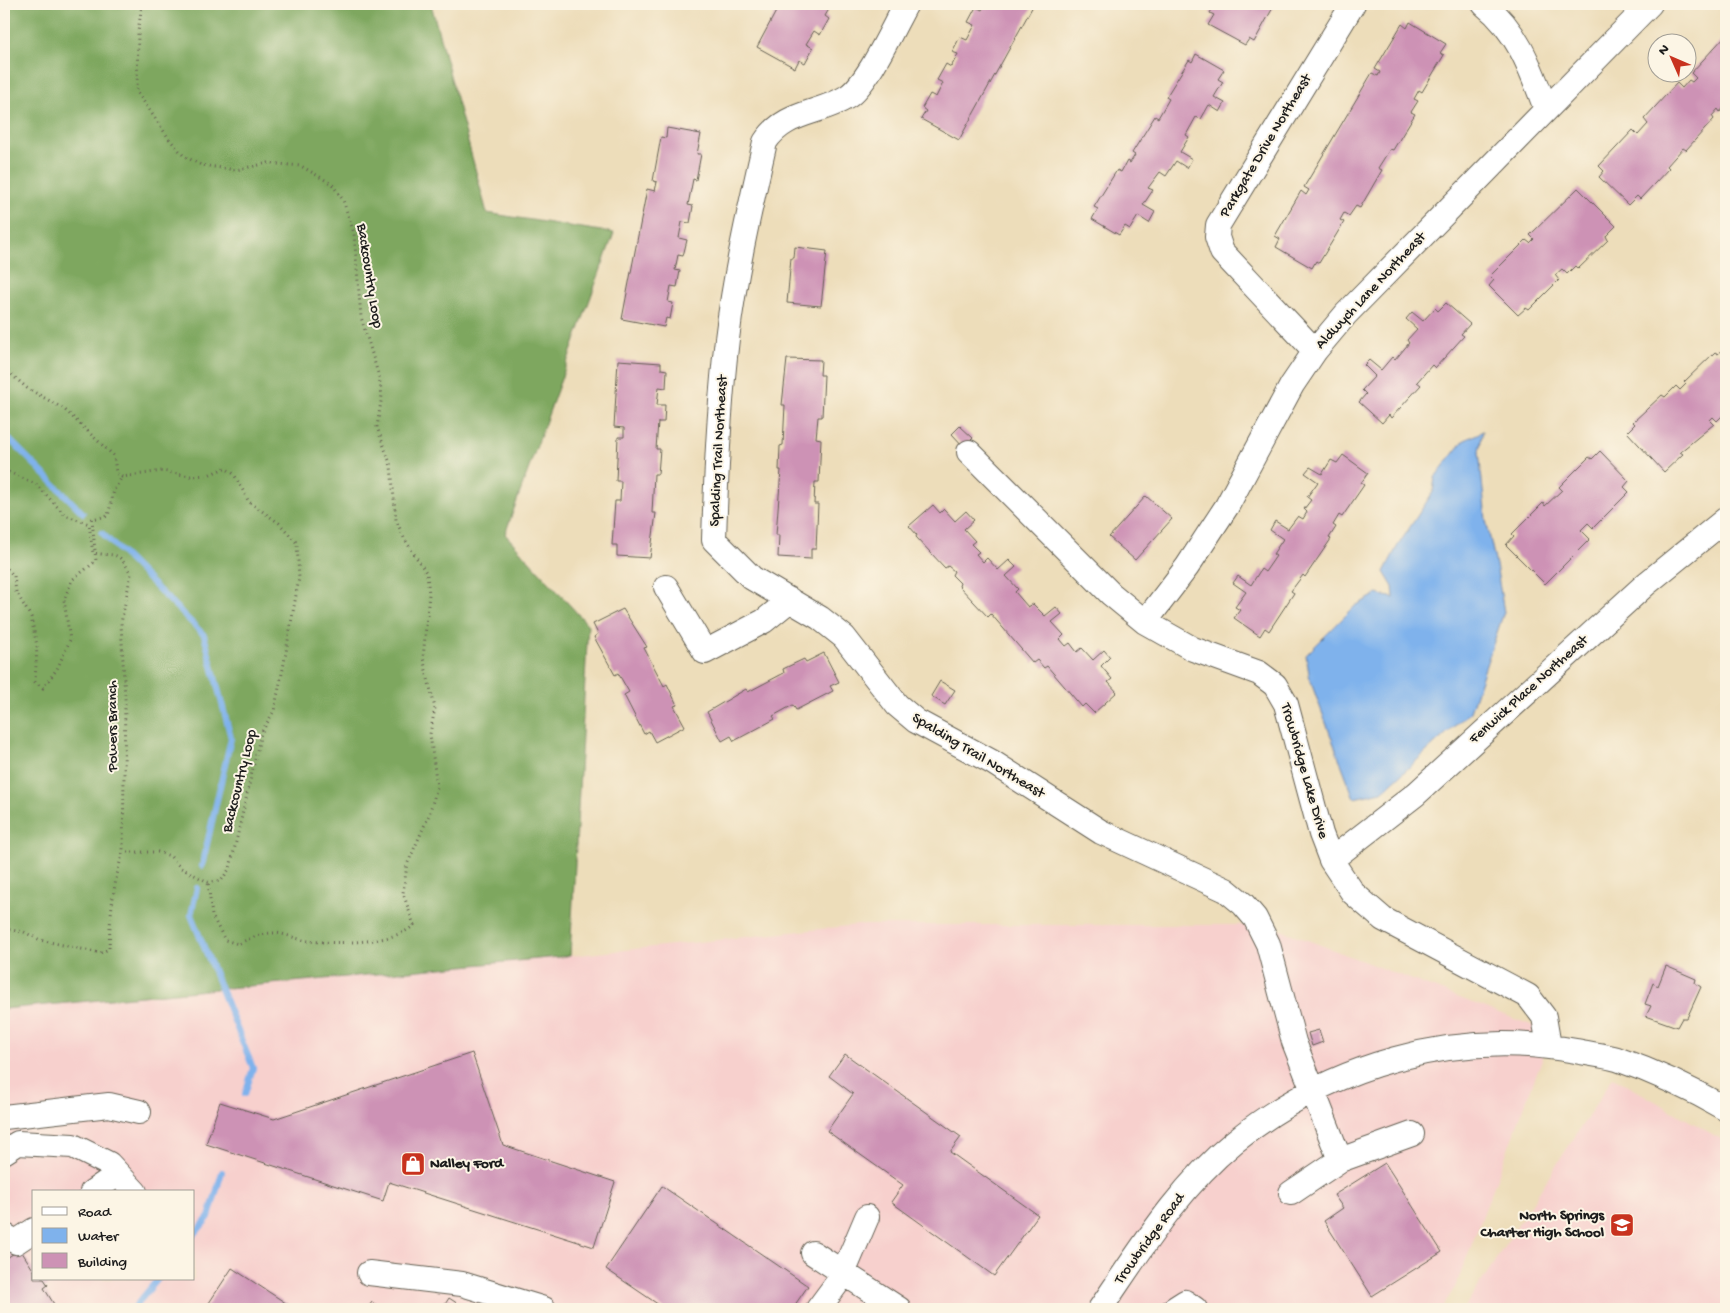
<svg xmlns="http://www.w3.org/2000/svg" width="1730" height="1313" font-family="'Gochi Hand',sans-serif">
<rect width="100%" height="100%" fill="#fcf5e5"/>
<filter id="ink" filterUnits="userSpaceOnUse"><feTurbulence type="fractalNoise" baseFrequency=".02" numOctaves="2"/><feDisplacementMap in="SourceGraphic" scale="10" xChannelSelector="R" yChannelSelector="G"/><feConvolveMatrix kernelMatrix="1 2 1 2 8 2 1 2 1" color-interpolation-filters="sRGB"/></filter>
<filter id="wash" filterUnits="userSpaceOnUse"><feTurbulence type="fractalNoise" baseFrequency=".0096" numOctaves="4" result="noise"/><feDisplacementMap in="SourceGraphic" scale="20" xChannelSelector="R" yChannelSelector="G"/><feGaussianBlur stdDeviation="1.12" result="paint"/><feColorMatrix in="noise" values="0 0 0 0 0 0 0 0 0 0 0 0 0 0 0 0 0 1.4 0 .05"/><feComposite in="paint" operator="in"/></filter>
<g filter="url(#wash)">
<rect width="100%" height="100%" fill="#edddba"/>
<path fill="#f7d0cd" fill-rule="evenodd" d="M 858,925 L 1268,925 L 1552,1033 L 1456,1286 L 1441,1309 L 4,1309 L 4,1009 L 570,956 ZM 34,1192 L 194,1192 L 194,1279 L 34,1279 Z
M 1613,1077 L 1726,1142 L 1726,1309 L 1464,1309 Z"/>
<path fill="#7ea75f" stroke="#4d623e" d="M 4,4 L 431,4 L 487,213 L 614,233 L 505,534 L 588,625 L 570,956 L 4,1009 Z"/>
<path fill="#7fb2ec" stroke="#4e6784" d="M 1483,431 L 1479,451 L 1486,520 L 1496,565 L 1504,612 L 1470,712 L 1382,792 L 1354,798 L 1310,680 L 1306,655 L 1355,606 L 1377,594 L 1394,598 L 1393,587 L 1384,572 L 1397,547 L 1433,492 L 1435,477 L 1463,441 Z"/>
<g fill="none" stroke-linecap="round" stroke-linejoin="round">
<path stroke="#7fb2ec" stroke-width="6" d="M 4,434 L 83,513
M 102,533 L 204,635 L 231,738 L 202,866
M 197,888 L 191,915 L 253,1068 L 245,1094
M 194,1235 L 209,1217 L 222,1172
M 133,1309 L 158,1279"/>
</g>
<g id="blocks">
<path fill="#cd92b5" d="M 780,4 L 832,4 L 825,16 L 829,19 L 820,35 L 814,31 L 806,44 L 813,48 L 805,63 L 799,60 L 795,68 L 757,47 Z
M 985,4 L 1034,4 L 959,140 L 921,119 L 926,111 L 922,108 L 930,94 L 936,97 L 943,83 L 937,80 L 946,64 L 951,67 L 958,54 L 952,52 L 960,37 L 967,40 L 975,25 L 968,22 L 976,7 L 982,10 Z
M 1215,4 L 1275,4 L 1254,42 L 1249,39 L 1245,45 L 1208,25 L 1214,15 L 1210,13 Z
M 1410,22 L 1446,44 L 1440,53 L 1444,55 L 1422,92 L 1419,90 L 1414,99 L 1418,101 L 1411,112 L 1415,114 L 1393,150 L 1390,149 L 1378,168 L 1382,170 L 1360,208 L 1356,206 L 1349,216 L 1344,213 L 1340,220 L 1344,222 L 1319,263 L 1316,261 L 1312,268 L 1276,247 L 1280,239 L 1275,236 L 1301,191 L 1306,195 L 1309,190 L 1304,187 L 1372,73 L 1378,76 L 1380,72 L 1375,69 L 1402,24 L 1407,28 Z
M 1726,35 L 1726,105 L 1720,112 L 1718,109 L 1712,116 L 1714,119 L 1686,150 L 1683,148 L 1667,166 L 1669,168 L 1640,199 L 1637,196 L 1628,205 L 1599,177 L 1604,171 L 1599,166 L 1633,130 L 1638,135 L 1648,124 L 1644,119 L 1677,83 L 1682,88 L 1689,80 L 1692,82 L 1696,78 L 1691,73 Z
M 1196,54 L 1224,70 L 1218,79 L 1223,82 L 1214,97 L 1225,103 L 1220,112 L 1209,105 L 1201,119 L 1196,117 L 1186,135 L 1189,137 L 1180,152 L 1192,159 L 1187,168 L 1176,161 L 1166,176 L 1160,172 L 1148,188 L 1153,190 L 1143,205 L 1155,212 L 1149,223 L 1138,216 L 1130,229 L 1125,226 L 1119,235 L 1092,219 L 1098,209 L 1094,207 L 1117,170 L 1121,172 L 1127,161 L 1130,163 L 1135,155 L 1132,153 L 1155,116 L 1158,118 L 1169,99 L 1166,97 L 1189,60 L 1192,62 Z
M 667,128 L 701,134 L 697,154 L 701,154 L 696,180 L 693,179 L 688,205 L 693,206 L 690,223 L 682,222 L 679,238 L 687,240 L 683,256 L 678,255 L 675,270 L 680,271 L 677,287 L 671,286 L 668,302 L 673,303 L 670,319 L 666,318 L 664,327 L 622,319 L 647,189 L 655,191 L 657,182 L 653,181 L 661,137 L 666,138 Z
M 1578,188 L 1616,226 L 1606,236 L 1608,240 L 1578,269 L 1575,266 L 1567,274 L 1562,269 L 1555,275 L 1559,280 L 1529,310 L 1526,308 L 1518,315 L 1489,286 L 1494,280 L 1490,276 L 1526,240 L 1530,243 L 1534,239 L 1530,235 Z
M 795,247 L 827,251 L 821,306 L 787,303 L 791,258 L 794,258 Z
M 1446,303 L 1470,324 L 1461,334 L 1464,336 L 1435,368 L 1432,365 L 1417,382 L 1421,385 L 1391,418 L 1389,415 L 1382,423 L 1359,402 L 1366,394 L 1362,390 L 1375,376 L 1364,365 L 1369,360 L 1381,370 L 1392,357 L 1395,360 L 1409,343 L 1407,340 L 1417,329 L 1406,319 L 1412,312 L 1423,321 L 1435,308 L 1438,311 Z
M 1726,347 L 1726,412 L 1717,421 L 1713,417 L 1710,420 L 1714,424 L 1680,452 L 1683,454 L 1664,472 L 1627,432 L 1635,424 L 1633,422 L 1662,395 L 1665,397 L 1676,386 L 1680,390 L 1686,384 L 1684,382 L 1715,352 L 1718,354 Z
M 787,359 L 821,360 L 820,375 L 824,375 L 822,417 L 818,417 L 816,438 L 821,439 L 819,482 L 815,482 L 814,504 L 818,504 L 816,549 L 811,549 L 811,559 L 778,557 L 779,535 L 776,535 L 781,470 L 779,470 L 780,446 L 783,445 L 785,405 L 782,405 Z
M 618,360 L 661,363 L 661,369 L 667,370 L 666,388 L 659,387 L 657,405 L 665,405 L 664,422 L 658,422 L 656,449 L 660,449 L 658,474 L 654,474 L 652,513 L 656,513 L 650,558 L 617,556 L 617,545 L 612,545 L 615,501 L 620,501 L 621,481 L 616,481 L 618,437 L 624,437 L 624,428 L 614,427 Z
M 960,426 L 973,438 L 964,447 L 952,434 Z
M 1600,451 L 1629,481 L 1624,487 L 1629,492 L 1593,528 L 1588,523 L 1581,530 L 1590,539 L 1545,584 L 1506,545 L 1514,536 L 1512,534 L 1543,503 L 1545,506 L 1562,490 L 1559,487 L 1589,457 L 1592,459 Z
M 1343,455 L 1368,473 L 1361,483 L 1364,485 L 1342,517 L 1339,515 L 1333,525 L 1336,527 L 1329,538 L 1331,539 L 1305,577 L 1303,575 L 1291,591 L 1294,593 L 1269,631 L 1265,628 L 1260,636 L 1234,618 L 1240,610 L 1235,607 L 1246,592 L 1233,583 L 1238,576 L 1251,585 L 1261,569 L 1265,572 L 1276,556 L 1273,554 L 1283,539 L 1270,530 L 1275,521 L 1288,529 L 1298,516 L 1303,519 L 1307,512 L 1304,509 L 1311,500 L 1307,497 L 1318,482 L 1305,473 L 1310,467 L 1322,474 L 1331,460 L 1337,463 Z
M 1146,496 L 1172,519 L 1135,560 L 1109,537 Z
M 933,505 L 940,513 L 944,509 L 955,521 L 966,511 L 974,520 L 964,529 L 975,541 L 971,544 L 979,552 L 976,554 L 983,562 L 987,558 L 998,570 L 1009,560 L 1016,567 L 1006,576 L 1018,589 L 1015,592 L 1028,607 L 1033,604 L 1045,616 L 1056,607 L 1062,614 L 1052,622 L 1064,635 L 1060,639 L 1066,646 L 1070,643 L 1077,652 L 1082,648 L 1093,660 L 1104,650 L 1110,657 L 1101,666 L 1112,679 L 1108,682 L 1117,692 L 1094,713 L 1085,704 L 1082,707 L 1047,666 L 1044,668 L 1037,660 L 1033,663 L 991,614 L 988,617 L 959,586 L 960,583 L 952,575 L 954,571 L 948,566 L 945,568 L 916,537 L 917,535 L 909,526 Z
M 623,609 L 647,647 L 644,648 L 664,686 L 667,684 L 677,705 L 674,706 L 685,726 L 655,742 L 649,731 L 644,734 L 624,695 L 629,692 L 618,673 L 615,675 L 594,637 L 598,634 L 593,624 Z
M 824,653 L 839,682 L 830,686 L 833,691 L 796,710 L 793,705 L 773,716 L 775,719 L 734,741 L 731,736 L 722,741 L 707,712 L 746,689 L 748,692 L 784,673 L 783,669 L 804,659 L 806,662 Z
M 940,681 L 955,690 L 945,705 L 931,696 Z
M 1666,966 L 1696,979 L 1695,983 L 1701,987 L 1687,1018 L 1682,1018 L 1677,1027 L 1646,1016 L 1651,1006 L 1645,1004 L 1653,983 L 1658,986 Z
M 1319,1030 L 1323,1042 L 1312,1046 L 1308,1033 Z
M 472,1053 L 503,1145 L 615,1182 L 594,1247 L 389,1182 L 383,1201 L 206,1144 L 220,1102 L 274,1119 Z
M 845,1054 L 961,1137 L 950,1152 L 1038,1215 L 994,1276 L 891,1202 L 903,1185 L 827,1131 L 853,1094 L 829,1076 Z
M 1385,1163 L 1442,1252 L 1372,1296 L 1324,1221 L 1343,1208 L 1334,1195 Z
M 662,1186 L 808,1286 L 792,1309 L 665,1309 L 606,1269 Z
M 20,1249 L 34,1271 L 34,1279 L 44,1279 L 48,1285 L 44,1288 L 57,1309 L 4,1309 L 4,1260 Z
M 232,1268 L 295,1309 L 205,1309 Z
M 449,1298 L 466,1309 L 442,1309 Z
M 372,1302 L 384,1309 L 367,1309 Z"/>
</g>
</g>
<g filter="url(#ink)">
<use href="#blocks" fill-opacity="0" stroke="#656053" stroke-width="1"/>
<g fill="none" stroke-linecap="round" stroke-linejoin="round">
<defs>
<path id="minor" d="M 906,4 C 893,27 868,84 847,97 C 818,115 785,111 765,142 C 750,208 735,273 727,339 C 719,406 716,473 714,540 L 752,578 L 820,618 L 844,637 L 897,705 L 916,721 L 992,762 L 1101,832 L 1226,890 L 1243,904 L 1255,918 L 1268,944 L 1294,1042 L 1340,1160 L 1412,1134
M 1484,4 C 1518,31 1531,69 1546,109
M 1315,351 L 1222,252 L 1217,237 L 1218,225 L 1353,4
M 969,452 L 1111,594 L 1145,622 L 1193,649 L 1259,673 L 1275,685 L 1286,704 L 1321,834 L 1331,860 L 1353,893 L 1383,919 L 1528,996 L 1544,1017 L 1549,1046
M 666,587 L 705,652 L 764,621 L 790,600
M 1145,622 L 1187,567 L 1227,506 L 1292,385 L 1315,351 L 1346,314 L 1650,4
M 1331,860 L 1416,794 L 1646,584 L 1726,519
M 4,1117 L 109,1105 L 139,1112
M 4,1152 L 18,1143 L 73,1146 L 109,1164 L 135,1192
M 92,1192 L 118,1174
M 1291,1193 L 1340,1160
M 4,1235 L 16,1242 L 34,1230
M 813,1253 L 899,1309
M 369,1273 L 462,1284 L 544,1309
M 818,1309 L 841,1278 L 867,1217
M 1100,1309 C 1140,1251 1178,1188 1234,1142 C 1329,1065 1455,1028 1576,1051 C 1589,1054 1604,1055 1617,1059 C 1655,1072 1691,1089 1726,1109
M 1174,1309 L 1185,1302 L 1195,1309"/>
</defs>
<use href="#minor" stroke="#656053" stroke-width="26"/>
<path stroke="#656053" stroke-width="3" stroke-dasharray="1 4" stroke-linecap="butt" d="M 142,4 L 138,32 L 137,92 L 170,140 L 184,156 L 201,165 L 236,170 L 268,163 L 301,166 L 332,184 L 343,200 L 354,233 L 361,317 L 379,377 L 382,395 L 377,427 L 391,466 L 396,520 L 404,538 L 427,574 L 429,594 L 423,658 L 435,708 L 430,734 L 437,787 L 429,815 L 407,865 L 403,893 L 414,925 C 395,944 335,944 309,941 C 297,940 283,932 271,933 C 259,934 248,939 238,944 L 225,940 L 212,916 L 208,882
M 4,368 L 27,388 L 64,409 L 114,456 L 116,473 L 122,477 L 162,471 L 190,476 L 208,475 L 225,468 L 234,474 L 249,502 L 279,523 L 297,543 L 299,578 L 283,669 L 274,711 L 261,733 L 230,868 L 221,881 L 208,882 L 181,868 L 170,856 L 158,852 L 123,852
M 4,470 L 36,484 L 65,515 L 89,524 L 93,553 C 117,557 117,549 131,574 L 121,623 L 125,699 L 123,852 C 113,884 110,916 109,949 L 100,953 L 40,940 L 24,932 L 4,929
M 4,565 L 14,576 L 16,592 L 31,617 L 37,646 L 35,682 L 43,688 L 57,669 L 70,640 L 64,600 L 72,580 L 96,561 L 92,519 L 108,516 L 114,490 L 122,477
M 4,946 L 6,944 L 6,930"/>
<use href="#minor" stroke="#fff" stroke-width="24"/>
</g>
</g>
<defs>
<symbol id="shop-square" viewBox="-11 -11 22 22"><rect x="-9" y="-9" width="18" height="18" rx="4" fill="#c8321e" stroke="#fcf5e5"/><path d="M-5-2.5h2.3a2.7 3.5 0 0 1 5.4 0H5L5.5 6h-11ZM-1.5-2.5h3a1.5 2.3 0 0 0-3 0Z" fill="#fff"/></symbol>
<symbol id="school-square" viewBox="-11 -11 22 22"><rect x="-9" y="-9" width="18" height="18" rx="4" fill="#c8321e" stroke="#fcf5e5"/><path d="M0-5L7-2L0 1L-7-2ZM-4 1L0 2.5L4 1V4Q0 6-4 4Z" fill="#fff"/></symbol>
</defs>
<g fill-rule="evenodd">
<use href="#shop-square" x="399" y="1150" width="28" height="28"/>
<use href="#school-square" x="1608" y="1211" width="28" height="28"/>
</g>
<g text-anchor="middle" dominant-baseline="central" stroke-width="4" stroke-linejoin="round" paint-order="stroke">
<g font-size="15" fill="#1c1c1c" stroke="#fcf5e5">
<text transform="translate(1266 146) rotate(-59)">Parkgate Drive Northeast</text>
<text transform="translate(369 276) rotate(81)">Backcountry Loop</text>
<text transform="translate(1371 291) rotate(-47)">Aldwych Lane Northeast</text>
<text transform="translate(719 451) rotate(-87)">Spalding Trail Northeast</text>
<text transform="translate(1529 690) rotate(-42)">Fenwick Place Northeast</text>
<text transform="translate(113 726) rotate(-90)">Powers Branch</text>
<text transform="translate(978 756) rotate(31)">Spalding Trail Northeast</text>
<text transform="translate(1304 771) rotate(74)">Trowbridge Lake Drive</text>
<text transform="translate(240 781) rotate(-76)">Backcountry Loop</text>
<text transform="translate(1150 1239) rotate(-54)">Trowbridge Road</text>
</g>
<g font-size="15" font-weight="bold" fill="#1c1c1c" stroke="#fcf5e5" text-anchor="start">
<text x="430" y="1164">Nalley Ford</text>
<text x="1604" y="1216" text-anchor="end">North Springs<tspan x="1604" dy="17">Charter High School</tspan></text>
</g>
</g>
<rect width="1730" height="1313" fill="none" stroke="#fcf5e5" stroke-width="20"/>
<rect x="32" y="1190" width="162" height="90" fill="#fcf5e5" stroke="#a29e95"/>
<rect x="42" y="1207" width="25" height="8" fill="#ffffff" stroke="#a29e95"/>
<text x="78" y="1216" font-size="15" fill="#1c1c1c">Road</text>
<rect x="42" y="1228" width="25" height="15" fill="#7fb2ec" stroke="#a29e95"/>
<text x="78" y="1240" font-size="15" fill="#1c1c1c">Water</text>
<rect x="42" y="1253" width="25" height="15" fill="#cd92b5" stroke="#a29e95"/>
<text x="78" y="1266" font-size="15" fill="#1c1c1c">Building</text>
<g transform="translate(1672 58) rotate(315)"><circle r="24" fill="#fcf5e5" stroke="#a29e95"/>
<path d="M0-4L9 19L0 12L-9 19Z" fill="#c8321e"/>
<text y="-8" font-size="14" font-weight="bold" text-anchor="middle" fill="#1c1c1c">N</text>
</g>
</svg>
